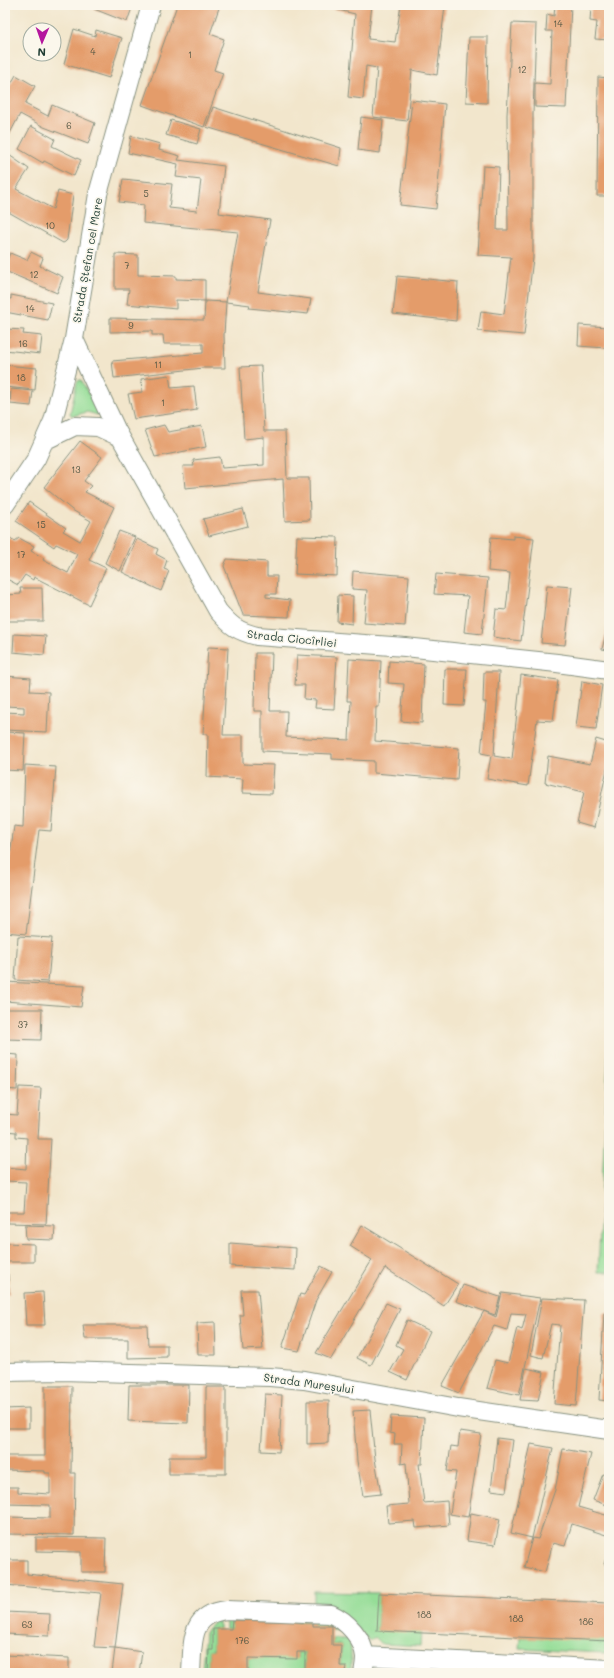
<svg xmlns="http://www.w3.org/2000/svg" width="614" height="1678" font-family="Mali,sans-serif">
<rect width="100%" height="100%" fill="#fbf7ec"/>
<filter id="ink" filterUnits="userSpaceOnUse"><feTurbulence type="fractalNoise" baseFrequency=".025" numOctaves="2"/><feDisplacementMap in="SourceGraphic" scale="8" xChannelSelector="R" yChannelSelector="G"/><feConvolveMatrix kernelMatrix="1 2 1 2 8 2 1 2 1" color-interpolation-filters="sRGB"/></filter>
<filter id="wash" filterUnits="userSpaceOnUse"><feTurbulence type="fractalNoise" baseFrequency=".012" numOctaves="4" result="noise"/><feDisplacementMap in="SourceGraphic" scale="16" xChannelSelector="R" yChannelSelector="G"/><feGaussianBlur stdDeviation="0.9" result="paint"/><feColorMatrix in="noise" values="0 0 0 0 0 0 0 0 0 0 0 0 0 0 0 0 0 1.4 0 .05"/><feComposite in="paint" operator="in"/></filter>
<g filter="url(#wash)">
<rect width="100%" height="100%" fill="#f2e6cc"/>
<path fill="#95dd97" stroke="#5a8d66" d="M 80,380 L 81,380 L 99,412 L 98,415 L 87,412 L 73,416 L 70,414 L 77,382 Z
M 609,1038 L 609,1272 L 598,1272 Z
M 314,1592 L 379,1593 L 377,1630 L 421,1632 L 420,1646 L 383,1644 L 379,1642 L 374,1637 L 370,1641 L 359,1630 L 314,1605 Z
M 219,1618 L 219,1629 L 213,1629 L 213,1650 L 209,1650 L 208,1673 L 202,1673 L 205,1633 L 208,1628 Z
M 226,1618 L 327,1621 L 344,1631 L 332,1630 L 332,1626 L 313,1626 L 313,1622 L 232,1620 L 231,1629 L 226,1629 Z
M 520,1637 L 606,1640 L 605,1653 L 519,1649 Z
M 332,1639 L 349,1639 L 351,1649 L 351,1673 L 345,1673 L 345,1667 L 340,1666 L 341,1645 L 332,1645 Z
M 297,1652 L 305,1652 L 305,1673 L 248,1673 L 248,1658 L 297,1658 Z"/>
<g id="blocks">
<path fill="#e49c6b" d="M 96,5 L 133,5 L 127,22 L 94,9 Z
M 177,5 L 220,5 L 210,34 L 224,39 L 214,70 L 223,73 L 204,127 L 142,105 Z
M 331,5 L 372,5 L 368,39 L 395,42 L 401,5 L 445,5 L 437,75 L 412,70 L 407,121 L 373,117 L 377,68 L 366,66 L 363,99 L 348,97 L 355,14 L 330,8 Z
M 555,5 L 571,5 L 566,108 L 535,107 L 535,83 L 550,84 L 552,31 L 546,31 L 547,14 L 554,16 Z
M 601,5 L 609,5 L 609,40 L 595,39 L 597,22 L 590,21 L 591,6 L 601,6 Z
M 512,23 L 536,24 L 533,114 L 533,258 L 524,335 L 478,331 L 481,311 L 504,314 L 511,257 L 478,255 L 483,166 L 499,167 L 497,230 L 508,230 L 507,115 Z
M 74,29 L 95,36 L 96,30 L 122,38 L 109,78 L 64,64 Z
M 469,37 L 488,37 L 487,103 L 466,102 Z
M 16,75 L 35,86 L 25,104 L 48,116 L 52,105 L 95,123 L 88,144 L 44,127 L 20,114 L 7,139 L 5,138 L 5,94 Z
M 598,77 L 609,78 L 609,196 L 597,196 Z
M 412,100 L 445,104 L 436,209 L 400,205 Z
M 213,107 L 341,148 L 339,166 L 206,127 Z
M 361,117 L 383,120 L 380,153 L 358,150 Z
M 171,120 L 201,129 L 197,144 L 166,135 Z
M 31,126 L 55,139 L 52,146 L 81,160 L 74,176 L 44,161 L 43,163 L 19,149 Z
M 131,136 L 160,144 L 159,150 L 180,156 L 178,160 L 224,166 L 219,213 L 270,220 L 258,292 L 311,299 L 308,314 L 249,308 L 250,305 L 226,302 L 224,335 L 225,368 L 203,368 L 114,378 L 112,361 L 203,353 L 203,344 L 164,344 L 163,335 L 152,335 L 152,331 L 110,332 L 110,318 L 204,320 L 205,301 L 226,302 L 238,232 L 143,223 L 144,205 L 119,202 L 123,179 L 172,184 L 169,208 L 197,211 L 201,180 L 176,177 L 178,164 L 128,153 Z
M 9,155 L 29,169 L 16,189 L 53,209 L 58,191 L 73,195 L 67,240 L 65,242 L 63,243 L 5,210 L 5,162 Z
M 31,252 L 43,258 L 40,266 L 63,277 L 57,293 L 5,271 L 5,265 L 10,253 L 27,260 Z
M 115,254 L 138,255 L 138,275 L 176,276 L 176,279 L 205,280 L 205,301 L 176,300 L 176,309 L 127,304 L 129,289 L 115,289 Z
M 397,276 L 458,282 L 456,321 L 393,314 Z
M 11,295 L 52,303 L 48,320 L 5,312 L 5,298 L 11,299 Z
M 579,325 L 608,327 L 606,348 L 578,346 Z
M 6,329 L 24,330 L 23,334 L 42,336 L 40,354 L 5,350 Z
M 5,365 L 37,368 L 35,390 L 5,387 Z
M 261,366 L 264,431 L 285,431 L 287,478 L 309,478 L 310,520 L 285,521 L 283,479 L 185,488 L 183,466 L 194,466 L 193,460 L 220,457 L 222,468 L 264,465 L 264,437 L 244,439 L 240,367 Z
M 169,375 L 171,388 L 194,386 L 197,410 L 134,419 L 128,394 L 142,392 L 141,379 Z
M 11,389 L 33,391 L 31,406 L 10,404 Z
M 164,425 L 168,432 L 202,426 L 206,447 L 155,457 L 145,430 Z
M 80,441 L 102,457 L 84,481 L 91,486 L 85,492 L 114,507 L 89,560 L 106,568 L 89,605 L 34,577 L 33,580 L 25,575 L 18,585 L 5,578 L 5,535 L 15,541 L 19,538 L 34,546 L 31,551 L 44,558 L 43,560 L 68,573 L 77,554 L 56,544 L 54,547 L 16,521 L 29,502 L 66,528 L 63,531 L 80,541 L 91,521 L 72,510 L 44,487 Z
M 243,509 L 248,526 L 209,536 L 203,519 Z
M 119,531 L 135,537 L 120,571 L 105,563 Z
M 297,536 L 338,537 L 337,576 L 295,574 Z
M 513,536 L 534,538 L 521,641 L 493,637 L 496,609 L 506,610 L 510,573 L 488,571 L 491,537 L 513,539 Z
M 137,539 L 158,549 L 156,554 L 167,560 L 164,569 L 169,571 L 161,591 L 122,572 Z
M 227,559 L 267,562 L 267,576 L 277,576 L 276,594 L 266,594 L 266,597 L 290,600 L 289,617 L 243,615 L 224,566 Z
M 353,571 L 409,576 L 405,626 L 364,623 L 367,590 L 352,589 Z
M 436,574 L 488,578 L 482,634 L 464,632 L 468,596 L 434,594 Z
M 547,585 L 572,587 L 565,645 L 541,643 Z
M 20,588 L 42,588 L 43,621 L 5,621 L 5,595 L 21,594 Z
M 338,595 L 353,596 L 352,624 L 337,622 Z
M 609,621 L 609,650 L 602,649 Z
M 14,634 L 46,636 L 44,655 L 13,652 Z
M 208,647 L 228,648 L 223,735 L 243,735 L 243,764 L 274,765 L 272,794 L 242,793 L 243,779 L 207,777 L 208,734 L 203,734 Z
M 255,653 L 272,653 L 270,711 L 287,711 L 286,737 L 349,740 L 351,701 L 347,701 L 349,659 L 381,661 L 379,707 L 376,707 L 375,741 L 459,748 L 457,780 L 374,773 L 374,761 L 332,759 L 332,754 L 262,751 L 262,711 L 254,711 Z
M 297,655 L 337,657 L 334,709 L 315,708 L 316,700 L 304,699 L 305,685 L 295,685 Z
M 389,661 L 424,664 L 422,723 L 401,721 L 404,684 L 388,683 Z
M 445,669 L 467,669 L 464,706 L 444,705 Z
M 484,672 L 499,672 L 494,756 L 512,759 L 521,675 L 558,680 L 553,721 L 537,720 L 528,786 L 487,779 L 491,755 L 481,753 L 486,702 L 483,702 Z
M 5,676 L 31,678 L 30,691 L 49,692 L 47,732 L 5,730 L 5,712 L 24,713 L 24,707 L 5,706 Z
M 582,681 L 602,685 L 596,729 L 576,727 Z
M 5,732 L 25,733 L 23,771 L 5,770 Z
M 596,739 L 609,743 L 609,760 L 594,828 L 577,823 L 584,792 L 545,783 L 548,756 L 590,764 Z
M 25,765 L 56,767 L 51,831 L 39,830 L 26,934 L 5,932 L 5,892 L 14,826 L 23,827 Z
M 18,936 L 52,938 L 48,982 L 15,980 Z
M 5,982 L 84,986 L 81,1007 L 5,1001 Z
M 5,1009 L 42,1009 L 41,1040 L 5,1039 Z
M 5,1054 L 18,1055 L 17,1090 L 5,1089 Z
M 19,1087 L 41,1088 L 38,1139 L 51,1139 L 46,1224 L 7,1223 L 7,1212 L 24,1212 L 26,1182 L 5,1181 L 5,1167 L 26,1169 L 27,1138 L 16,1137 L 16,1132 L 5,1131 L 5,1114 L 17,1115 Z
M 25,1225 L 55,1226 L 54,1240 L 26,1239 Z
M 362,1225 L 458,1284 L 444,1306 L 385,1268 L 331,1359 L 316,1353 L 372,1260 L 350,1246 Z
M 5,1243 L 34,1244 L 34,1262 L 5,1262 Z
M 230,1243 L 296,1248 L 295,1270 L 230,1266 Z
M 321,1266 L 332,1272 L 316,1300 L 299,1351 L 282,1348 L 300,1294 L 304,1295 Z
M 5,1274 L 8,1274 L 9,1294 L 5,1294 Z
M 463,1285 L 500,1297 L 495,1315 L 456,1301 Z
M 241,1290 L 258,1290 L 263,1349 L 243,1350 L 240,1315 L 243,1315 Z
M 43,1292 L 45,1325 L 26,1325 L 24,1293 Z
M 502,1293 L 540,1298 L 519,1395 L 487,1388 L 495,1360 L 508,1363 L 517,1328 L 522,1330 L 526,1314 L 511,1313 L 507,1330 L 494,1326 L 459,1393 L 442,1386 L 484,1311 L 496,1317 Z
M 542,1298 L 584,1300 L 576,1406 L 554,1404 L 560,1325 L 551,1324 L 543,1358 L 531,1355 Z
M 386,1303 L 400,1309 L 371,1365 L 357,1358 Z
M 604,1313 L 609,1313 L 609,1401 L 599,1400 Z
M 407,1320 L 430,1331 L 407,1380 L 390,1372 L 403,1349 L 396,1345 Z
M 215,1322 L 216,1355 L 198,1355 L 197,1323 Z
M 83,1325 L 147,1325 L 148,1345 L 167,1345 L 167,1357 L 128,1358 L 128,1339 L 85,1339 Z
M 526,1368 L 544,1372 L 538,1401 L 520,1400 Z
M 129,1385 L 189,1385 L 188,1423 L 128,1421 Z
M 45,1386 L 72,1386 L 71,1473 L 75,1473 L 74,1535 L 5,1534 L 5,1517 L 50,1518 L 50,1505 L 5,1504 L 5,1487 L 18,1487 L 18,1492 L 50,1494 L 50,1473 L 45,1473 L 45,1471 L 5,1470 L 5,1456 L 45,1456 Z
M 206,1387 L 226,1387 L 226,1474 L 169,1474 L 169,1457 L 206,1457 Z
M 265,1394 L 282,1395 L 279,1452 L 261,1451 Z
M 307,1401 L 329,1401 L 328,1443 L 307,1444 Z
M 29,1408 L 29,1428 L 5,1428 L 5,1409 Z
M 370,1410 L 375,1459 L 381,1494 L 363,1496 L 357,1461 L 353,1411 Z
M 391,1416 L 424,1418 L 422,1464 L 419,1464 L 424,1503 L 447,1501 L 449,1525 L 416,1528 L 415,1521 L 388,1523 L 386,1506 L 409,1504 L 406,1463 L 401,1464 L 402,1444 L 394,1444 L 395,1434 L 390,1433 Z
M 460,1431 L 481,1434 L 468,1517 L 450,1514 L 456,1472 L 447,1471 L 451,1446 L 458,1447 Z
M 497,1438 L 513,1440 L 506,1492 L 491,1490 Z
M 531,1444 L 553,1448 L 532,1538 L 511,1533 Z
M 563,1449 L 591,1454 L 578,1507 L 609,1516 L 609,1536 L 572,1524 L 565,1546 L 553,1543 L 545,1572 L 524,1567 L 532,1538 L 538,1539 L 555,1490 Z
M 603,1474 L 609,1476 L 609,1506 L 593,1500 Z
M 471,1513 L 500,1519 L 495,1545 L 467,1541 Z
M 36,1537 L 106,1538 L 105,1572 L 81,1572 L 81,1552 L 36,1551 Z
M 609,1548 L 609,1565 L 604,1564 Z
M 5,1560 L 27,1560 L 27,1574 L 123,1584 L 115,1648 L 94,1647 L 101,1593 L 5,1585 Z
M 379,1593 L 609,1603 L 609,1641 L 377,1631 Z
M 5,1612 L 50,1614 L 49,1636 L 5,1634 Z
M 232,1620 L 313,1622 L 313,1626 L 332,1626 L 332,1645 L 341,1645 L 340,1666 L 346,1666 L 345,1673 L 305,1673 L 305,1652 L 297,1652 L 297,1659 L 248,1658 L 248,1673 L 208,1673 L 209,1650 L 213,1650 L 213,1629 L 231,1629 Z
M 115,1648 L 142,1652 L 139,1673 L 112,1673 Z
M 5,1655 L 69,1658 L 69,1673 L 5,1673 Z"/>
</g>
</g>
<g filter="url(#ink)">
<use href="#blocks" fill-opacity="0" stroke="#889280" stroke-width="1"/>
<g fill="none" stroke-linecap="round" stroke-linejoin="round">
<defs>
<path id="street" d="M 74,339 L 117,431 L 218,611 C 231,626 237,631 257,636 L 405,647 L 557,663 L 609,670
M 44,441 L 75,426 L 98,427 L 120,437
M 5,505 L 36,459 L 53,421 L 74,339 L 98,194 L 151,5
M 5,1372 L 62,1371 L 270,1377 L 304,1380 L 458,1408 L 609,1430
M 365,1656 L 609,1669
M 191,1673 C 193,1642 189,1614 227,1610 L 331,1614 C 347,1621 363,1638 365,1657 C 365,1662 364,1668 363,1673"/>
</defs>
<use href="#street" stroke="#889280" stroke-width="20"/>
<use href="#street" stroke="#fff" stroke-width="18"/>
</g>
</g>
<g text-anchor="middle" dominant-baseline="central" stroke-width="3.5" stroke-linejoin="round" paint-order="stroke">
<g font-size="9" fill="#505542">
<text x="558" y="23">14</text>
<text x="93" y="51">4</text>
<text x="190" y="54">1</text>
<text x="522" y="69">12</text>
<text x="69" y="125">6</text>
<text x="146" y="193">5</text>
<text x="50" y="225">10</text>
<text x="127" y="265">7</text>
<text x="34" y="274">12</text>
<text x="30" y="308">14</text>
<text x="131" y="325">9</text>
<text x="23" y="343">16</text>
<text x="158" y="364">11</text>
<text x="21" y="377">18</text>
<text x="163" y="402">1</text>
<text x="76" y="469">13</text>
<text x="41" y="524">15</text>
<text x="21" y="554">17</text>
<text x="23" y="1024">37</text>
<text x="424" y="1614">188</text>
<text x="516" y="1618">188</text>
<text x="586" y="1621">186</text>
<text x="27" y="1624">63</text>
<text x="242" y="1640">176</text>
</g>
<g font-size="11" fill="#1f3d34" stroke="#fbf7ec">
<text transform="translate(87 260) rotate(-80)">Strada Ștefan cel Mare</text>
<text transform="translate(292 638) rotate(6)">Strada Ciocîrliei</text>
<text transform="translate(309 1383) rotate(8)">Strada Mureșului</text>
</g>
</g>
<rect width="614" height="1678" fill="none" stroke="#fbf7ec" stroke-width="20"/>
<g transform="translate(42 42) rotate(182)"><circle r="19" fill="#fbf7ec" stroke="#a3ada2"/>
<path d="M0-3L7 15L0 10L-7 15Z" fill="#b5179e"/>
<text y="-6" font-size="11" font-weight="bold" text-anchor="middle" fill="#1f3d34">N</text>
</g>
</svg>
